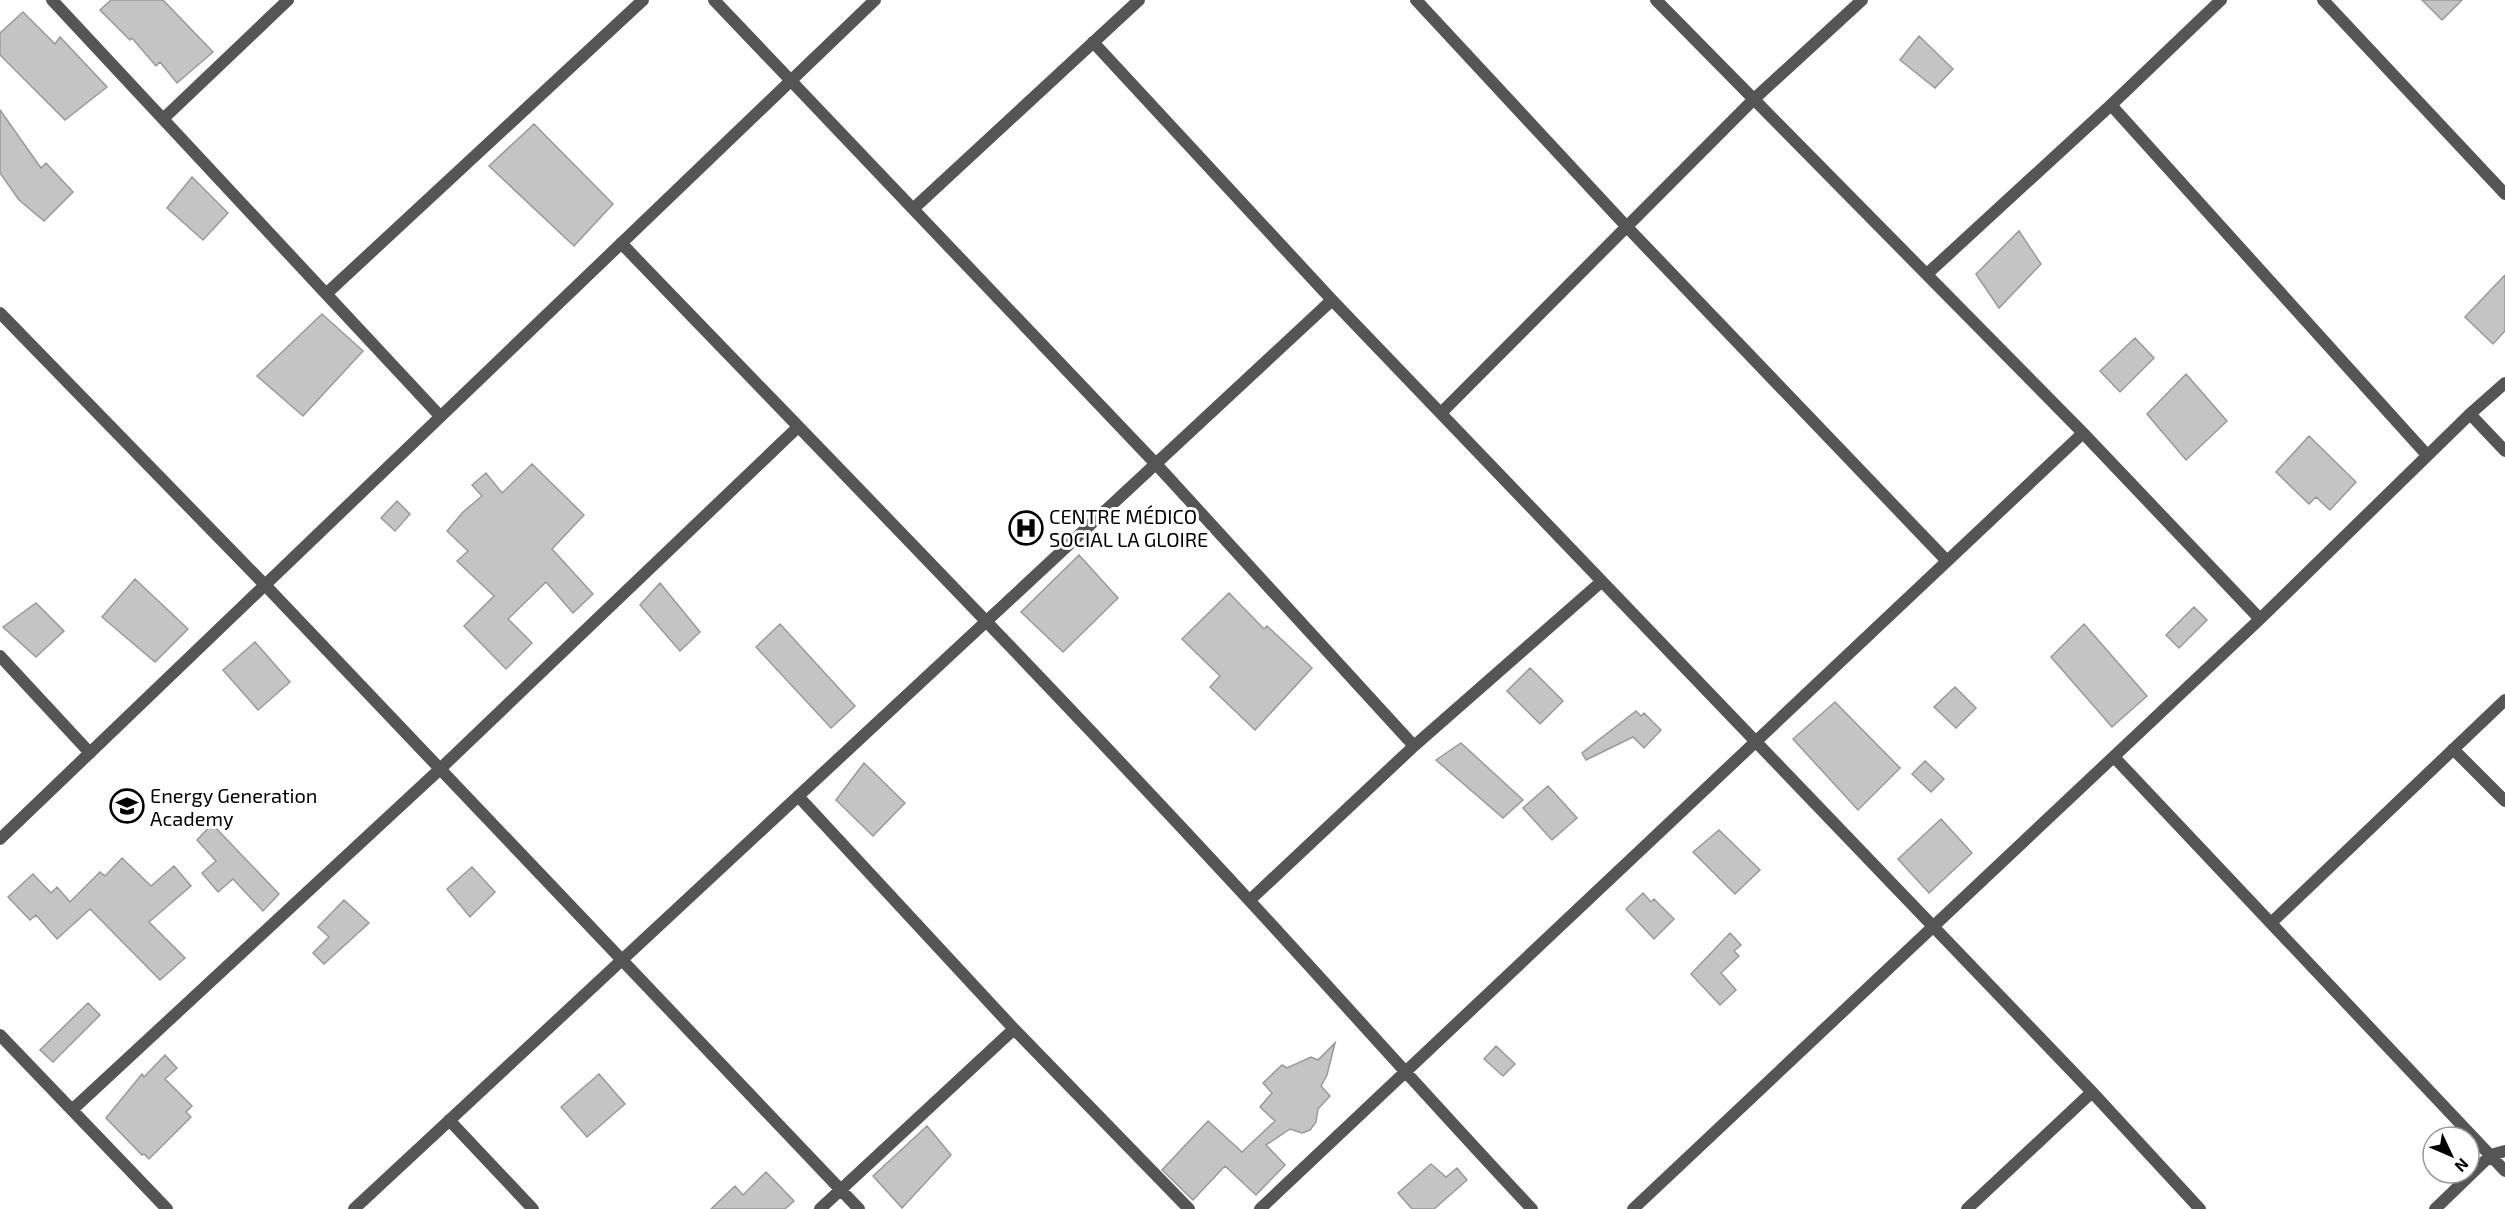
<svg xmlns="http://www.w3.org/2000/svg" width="2505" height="1209" font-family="'Exo 2',sans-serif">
<rect width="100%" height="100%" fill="#fff"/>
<path fill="#c4c4c4" stroke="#999" stroke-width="1.5" d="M 111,0 L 163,0 L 213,52 L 177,83 L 160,62 L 156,66 L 132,38 L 130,40 L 100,10 Z
M 2422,0 L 2462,0 L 2442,20 Z
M 23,12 L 55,44 L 60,37 L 107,87 L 65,120 L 0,55 L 0,33 Z
M 1919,36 L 1953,69 L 1935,88 L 1900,60 Z
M 0,110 L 41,168 L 46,163 L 73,192 L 44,221 L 19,200 L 0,173 Z
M 534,124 L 613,204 L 574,246 L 489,166 Z
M 192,177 L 228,213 L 203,240 L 167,208 Z
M 2019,231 L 2041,264 L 1999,308 L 1976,274 Z
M 2505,275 L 2505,331 L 2493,344 L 2465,317 Z
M 322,314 L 363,351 L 303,416 L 257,376 Z
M 2135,338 L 2154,358 L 2120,392 L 2100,371 Z
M 2186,374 L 2227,421 L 2186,460 L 2147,414 Z
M 2309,436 L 2356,482 L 2330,510 L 2316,497 L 2309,504 L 2276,472 Z
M 532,464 L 584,515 L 552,549 L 593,594 L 573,613 L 546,582 L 508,619 L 532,643 L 506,669 L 464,626 L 494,596 L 457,561 L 468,551 L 447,531 L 463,512 L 482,496 L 472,485 L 486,473 L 502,493 Z
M 397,501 L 410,514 L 395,531 L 381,518 Z
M 1079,555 L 1118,598 L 1063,652 L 1021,612 Z
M 135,579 L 188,629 L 155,662 L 102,617 Z
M 660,583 L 700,632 L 680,651 L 640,605 Z
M 1229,593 L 1264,629 L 1267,626 L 1312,668 L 1255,730 L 1210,687 L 1220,676 L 1182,639 Z
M 36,603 L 64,631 L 36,657 L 3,627 Z
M 2194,607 L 2207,620 L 2179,648 L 2166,635 Z
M 780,624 L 855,706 L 831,728 L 756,647 Z
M 2084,624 L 2147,696 L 2112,727 L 2051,657 Z
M 255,642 L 290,682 L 258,710 L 223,670 Z
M 1530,668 L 1563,701 L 1540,724 L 1507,691 Z
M 1955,687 L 1976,708 L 1956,728 L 1934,707 Z
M 1835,702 L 1900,768 L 1858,810 L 1793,739 Z
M 1636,711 L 1641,716 L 1644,713 L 1661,730 L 1644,748 L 1633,737 L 1586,760 L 1582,753 Z
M 1461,743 L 1523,800 L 1503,818 L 1436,760 Z
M 1925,761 L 1944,779 L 1931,792 L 1912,774 Z
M 864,763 L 905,803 L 873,836 L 836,800 Z
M 1548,786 L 1577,818 L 1552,840 L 1523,808 Z
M 1941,819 L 1972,853 L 1929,893 L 1898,859 Z
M 212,824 L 279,894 L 263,911 L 233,879 L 218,892 L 202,873 L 216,861 L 197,840 Z
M 1719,830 L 1760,870 L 1735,894 L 1693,852 Z
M 122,858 L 151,886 L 174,866 L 191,886 L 149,922 L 185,958 L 160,980 L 90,909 L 57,939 L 36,915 L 30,920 L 8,897 L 33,874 L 51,893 L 57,887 L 70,902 L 100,872 L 105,876 Z
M 472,867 L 495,892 L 470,917 L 447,889 Z
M 1643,893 L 1651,902 L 1654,899 L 1674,919 L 1654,939 L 1626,909 Z
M 344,900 L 369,923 L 324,964 L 313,953 L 329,937 L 318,927 Z
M 1730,933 L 1741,945 L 1734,951 L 1739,956 L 1721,973 L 1736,990 L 1720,1005 L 1691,974 Z
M 88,1003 L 100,1015 L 53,1062 L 40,1050 Z
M 1335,1043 L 1327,1075 L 1321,1086 L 1330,1096 L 1318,1109 L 1316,1122 L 1310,1130 L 1302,1133 L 1290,1129 L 1266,1145 L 1285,1165 L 1256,1195 L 1225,1166 L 1193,1200 L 1162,1170 L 1208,1121 L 1242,1152 L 1275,1121 L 1260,1107 L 1272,1093 L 1263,1083 L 1282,1065 L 1287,1068 L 1311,1057 L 1318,1060 Z
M 1496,1046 L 1515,1064 L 1503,1076 L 1484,1059 Z
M 165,1055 L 177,1068 L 165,1079 L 192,1106 L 186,1112 L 191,1117 L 149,1159 L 144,1154 L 142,1155 L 106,1118 L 142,1074 L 144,1077 Z
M 599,1074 L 625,1104 L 587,1137 L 561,1107 Z
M 927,1126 L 951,1155 L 902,1208 L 873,1176 Z
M 1431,1164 L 1446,1177 L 1457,1168 L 1467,1180 L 1434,1209 L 1412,1209 L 1398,1193 Z
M 766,1172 L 794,1201 L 785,1209 L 711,1209 L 735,1186 L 743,1195 Z"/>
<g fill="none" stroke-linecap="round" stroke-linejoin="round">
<path stroke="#555" stroke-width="12" d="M 52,0 L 440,416
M 714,0 L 1156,464 L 1414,746
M 1416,0 L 1626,226 L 1947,561
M 1656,0 L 2083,433 L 2260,619
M 2323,0 L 2505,194
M 1093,42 L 1332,300 L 2092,1092 L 2200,1209
M 2111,105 L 2427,455
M 163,119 L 288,0
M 913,209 L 1139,0
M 621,243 C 831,461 1043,677 1248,899 C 1343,1002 1436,1107 1532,1209
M 1927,274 L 2111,105 L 2221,0
M 326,294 L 643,0
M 0,313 L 265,585 L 859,1209
M 1441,413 L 1753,100 L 1862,0
M 2470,414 L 2505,451
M 0,656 L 90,753
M 2453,749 L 2505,801
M 2114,757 L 2505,1171
M 798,796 L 1014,1029 L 1189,1209
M 0,839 L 875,0
M 1250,900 L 1414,746 L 1601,582
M 2271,923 L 2505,700
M 0,1035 L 167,1209
M 72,1110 L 439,770 L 798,427
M 449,1120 L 533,1209
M 354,1209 L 1332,300
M 820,1209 L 1014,1029
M 1260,1209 L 2083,433
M 1633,1209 L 2260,619 L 2470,414 L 2505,383
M 1967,1209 L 2092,1092
M 2435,1209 L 2491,1155 L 2505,1151"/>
</g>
<defs>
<symbol id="hospital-ring" viewBox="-11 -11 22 22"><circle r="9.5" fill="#fff" stroke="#000" stroke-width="1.5"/><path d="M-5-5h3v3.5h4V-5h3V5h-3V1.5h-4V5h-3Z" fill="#000"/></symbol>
<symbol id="university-ring" viewBox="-11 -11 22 22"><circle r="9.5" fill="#fff" stroke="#000" stroke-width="1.5"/><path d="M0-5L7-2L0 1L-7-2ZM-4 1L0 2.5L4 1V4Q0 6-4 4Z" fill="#000"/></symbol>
</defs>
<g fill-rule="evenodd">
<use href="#hospital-ring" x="1007" y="509" width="38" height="38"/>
<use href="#university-ring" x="108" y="787" width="38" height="38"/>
</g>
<g text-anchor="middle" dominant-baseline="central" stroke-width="6" stroke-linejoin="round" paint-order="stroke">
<g font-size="20" fill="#000" stroke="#fff" text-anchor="start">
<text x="1049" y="516">CENTRE MÉDICO<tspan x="1049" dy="23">SOCIAL LA GLOIRE</tspan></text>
<text x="150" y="795">Energy Generation<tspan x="150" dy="23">Academy</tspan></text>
</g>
</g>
<g transform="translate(2451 1155) rotate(134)"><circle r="28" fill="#ffffff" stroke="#999999" stroke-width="1.5"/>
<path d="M0-4.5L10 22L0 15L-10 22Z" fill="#000000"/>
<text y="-9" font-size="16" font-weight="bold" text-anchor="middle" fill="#000000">N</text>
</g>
</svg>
